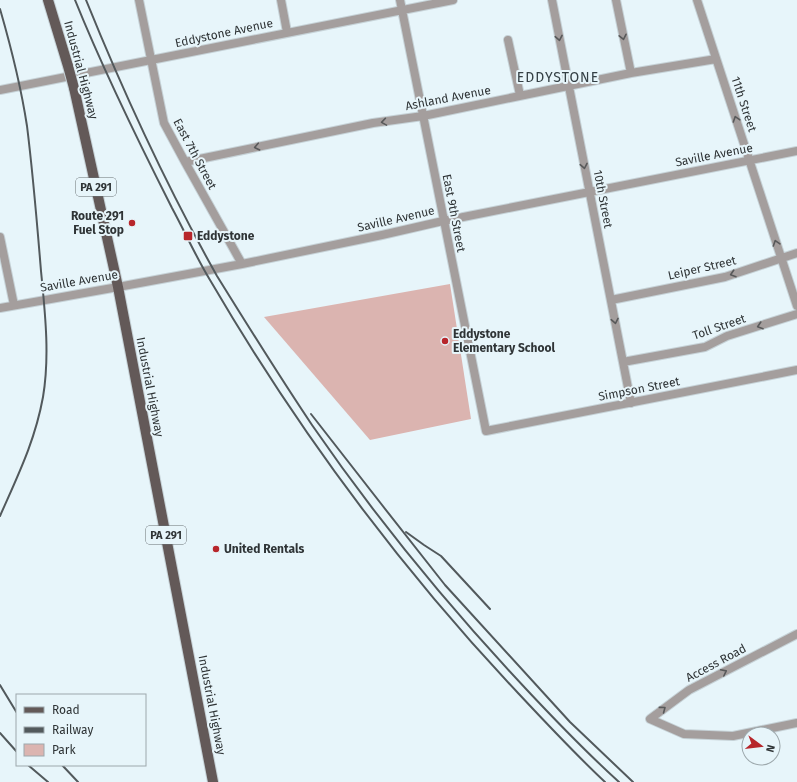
<svg xmlns="http://www.w3.org/2000/svg" width="797" height="782" font-family="'Fira Sans',sans-serif">
<rect width="100%" height="100%" fill="#e7f5fa"/>
<path fill="#dbb4b0" d="M 450,284 L 471,419 L 370,440 L 264,317 Z"/>
<g fill="none" stroke-linecap="round" stroke-linejoin="round">
<defs>
<path id="minor" d="M 139,0 L 164,123 L 185,162 L 242,264
M 281,0 L 287,32
M 400,0 L 486,431 L 797,370
M 552,0 L 631,403
M 616,0 L 631,73
M 697,0 L 797,306
M 508,40 L 520,95
M 0,90 L 453,0
M 185,162 L 373,123 L 423,116 L 631,73 L 716,59
M 0,237 L 14,305
M 611,300 L 725,277 L 797,253
M 0,308 L 118,287 L 242,264 L 382,235 L 443,221 L 797,151
M 623,362 L 705,347 L 727,336 L 797,314
M 797,634 L 689,690 L 650,719 L 684,734 L 733,736 L 797,723"/>
<path id="major" d="M 48,0 L 68,66
M 74,88 L 118,287 L 213,782"/>
</defs>
<use href="#minor" stroke="#c6d2d7" stroke-width="10"/>
<use href="#major" stroke="#c6d2d7" stroke-width="12"/>
<use href="#minor" stroke="#a49e9d" stroke-width="8"/>
<use href="#major" stroke="#635958" stroke-width="10"/>
<path stroke="#52595c" stroke-width="2" d="M 75,0 C 104,72 137,139 172,208 C 185,232 196,257 210,280 C 297,429 400,568 518,693 C 547,724 575,754 605,782
M 86,0 C 124,94 167,187 217,276 C 248,326 279,376 312,425 C 376,518 449,607 527,690 C 557,722 587,753 619,782
M 0,9 C 11,47 21,87 27,126 C 33,174 37,222 41,271 C 45,312 50,356 43,397 C 35,441 18,475 0,516
M 311,414 L 386,510
M 382,505 L 445,585 L 570,722 L 633,782
M 406,532 L 424,545 L 441,556 L 490,609
M 0,685 L 17,713
M 0,733 L 17,752
M 28,765 L 48,782
M 62,765 L 78,782"/>
<defs>
<path id="major-bridge" d="M 68,66 L 74,88"/>
</defs>
<use href="#major-bridge" stroke="#c6d2d7" stroke-width="12" stroke-linecap="butt"/>
<use href="#major-bridge" stroke="#635958" stroke-width="10"/>
</g>
<defs><path id="oneway-chevron" d="M-2-3.5L2.5 0L-2 3.5" fill="none" stroke-width="1.6" stroke-linecap="round" stroke-linejoin="round"/></defs>
<g stroke="#58595a">
<use href="#oneway-chevron" transform="translate(623 37) rotate(78)"/>
<use href="#oneway-chevron" transform="translate(559 38) rotate(79)"/>
<use href="#oneway-chevron" transform="translate(736 119) rotate(-108)"/>
<use href="#oneway-chevron" transform="translate(384 122) rotate(171)"/>
<use href="#oneway-chevron" transform="translate(257 147) rotate(168)"/>
<use href="#oneway-chevron" transform="translate(584 166) rotate(79)"/>
<use href="#oneway-chevron" transform="translate(776 243) rotate(-108)"/>
<use href="#oneway-chevron" transform="translate(733 274) rotate(162)"/>
<use href="#oneway-chevron" transform="translate(615 321) rotate(79)"/>
<use href="#oneway-chevron" transform="translate(760 326) rotate(162)"/>
<use href="#oneway-chevron" transform="translate(724 672) rotate(-27)"/>
<use href="#oneway-chevron" transform="translate(663 709) rotate(-37)"/>
</g>
<g fill="#b7262b" stroke="#e7f5fa" stroke-width="1.5">
<circle cx="132" cy="223" r="4"/>
<rect x="183" y="231" width="10" height="10" rx="2"/>
<circle cx="445" cy="341" r="4"/>
<circle cx="216" cy="549" r="4"/>
</g>
<g text-anchor="middle" dominant-baseline="central" stroke-width="4" stroke-linejoin="round" paint-order="stroke">
<g fill="#e7f5fa" stroke="#666e71" stroke-width="1">
<rect x="76" y="178" width="40" height="18" rx="3"/>
<rect x="146" y="526" width="40" height="18" rx="3"/>
</g>
<g font-size="11" font-weight="bold" fill="#2f3436">
<text x="96" y="187">PA 291</text>
<text x="166" y="535">PA 291</text>
</g>
<g font-size="12" fill="#2f3436" stroke="#e7f5fa">
<text transform="translate(224 33) rotate(-12)">Eddystone Avenue</text>
<text transform="translate(81 70) rotate(75)">Industrial Highway</text>
<text transform="translate(448 98) rotate(-11)">Ashland Avenue</text>
<text transform="translate(744 104) rotate(72)">11th Street</text>
<text transform="translate(195 154) rotate(62)">East 7th Street</text>
<text transform="translate(714 155) rotate(-11)">Saville Avenue</text>
<text transform="translate(603 199) rotate(79)">10th Street</text>
<text transform="translate(454 213) rotate(79)">East 9th Street</text>
<text transform="translate(396 219) rotate(-13)">Saville Avenue</text>
<text transform="translate(702 268) rotate(-13)">Leiper Street</text>
<text transform="translate(79 281) rotate(-10)">Saville Avenue</text>
<text transform="translate(719 327) rotate(-19)">Toll Street</text>
<text transform="translate(150 387) rotate(79)">Industrial Highway</text>
<text transform="translate(639 389) rotate(-11)">Simpson Street</text>
<text transform="translate(716 663) rotate(-28)">Access Road</text>
<text transform="translate(212 705) rotate(79)">Industrial Highway</text>
</g>
<g font-size="12" font-weight="bold" fill="#2f3436" stroke="#e7f5fa" text-anchor="start">
<text x="124" y="216" text-anchor="end">Route 291<tspan x="124" dy="14">Fuel Stop</tspan></text>
<text x="197" y="236">Eddystone</text>
<text x="453" y="334">Eddystone<tspan x="453" dy="14">Elementary School</tspan></text>
<text x="224" y="549">United Rentals</text>
</g>
<g font-size="14" letter-spacing="1" fill="#354045" stroke="#e7f5fa">
<text x="558" y="77">EDDYSTONE</text>
</g>
</g>
<rect x="16" y="694" width="130" height="72" fill="#e7f5fa" stroke="#9da8ac"/>
<rect x="24" y="707" width="20" height="6" fill="#635958" stroke="#9da8ac"/>
<text x="52" y="714" font-size="12" fill="#2f3436">Road</text>
<rect x="24" y="727" width="20" height="6" fill="#52595c" stroke="#9da8ac"/>
<text x="52" y="734" font-size="12" fill="#2f3436">Railway</text>
<rect x="24" y="744" width="20" height="12" fill="#dbb4b0" stroke="#9da8ac"/>
<text x="52" y="754" font-size="12" fill="#2f3436">Park</text>
<g transform="translate(761 746) rotate(105)"><circle r="19" fill="#e7f5fa" stroke="#9da8ac"/>
<path d="M0-3L7 15L0 10L-7 15Z" fill="#b7262b"/>
<text y="-6" font-size="11" font-weight="bold" text-anchor="middle" fill="#2f3436">N</text>
</g>
</svg>
